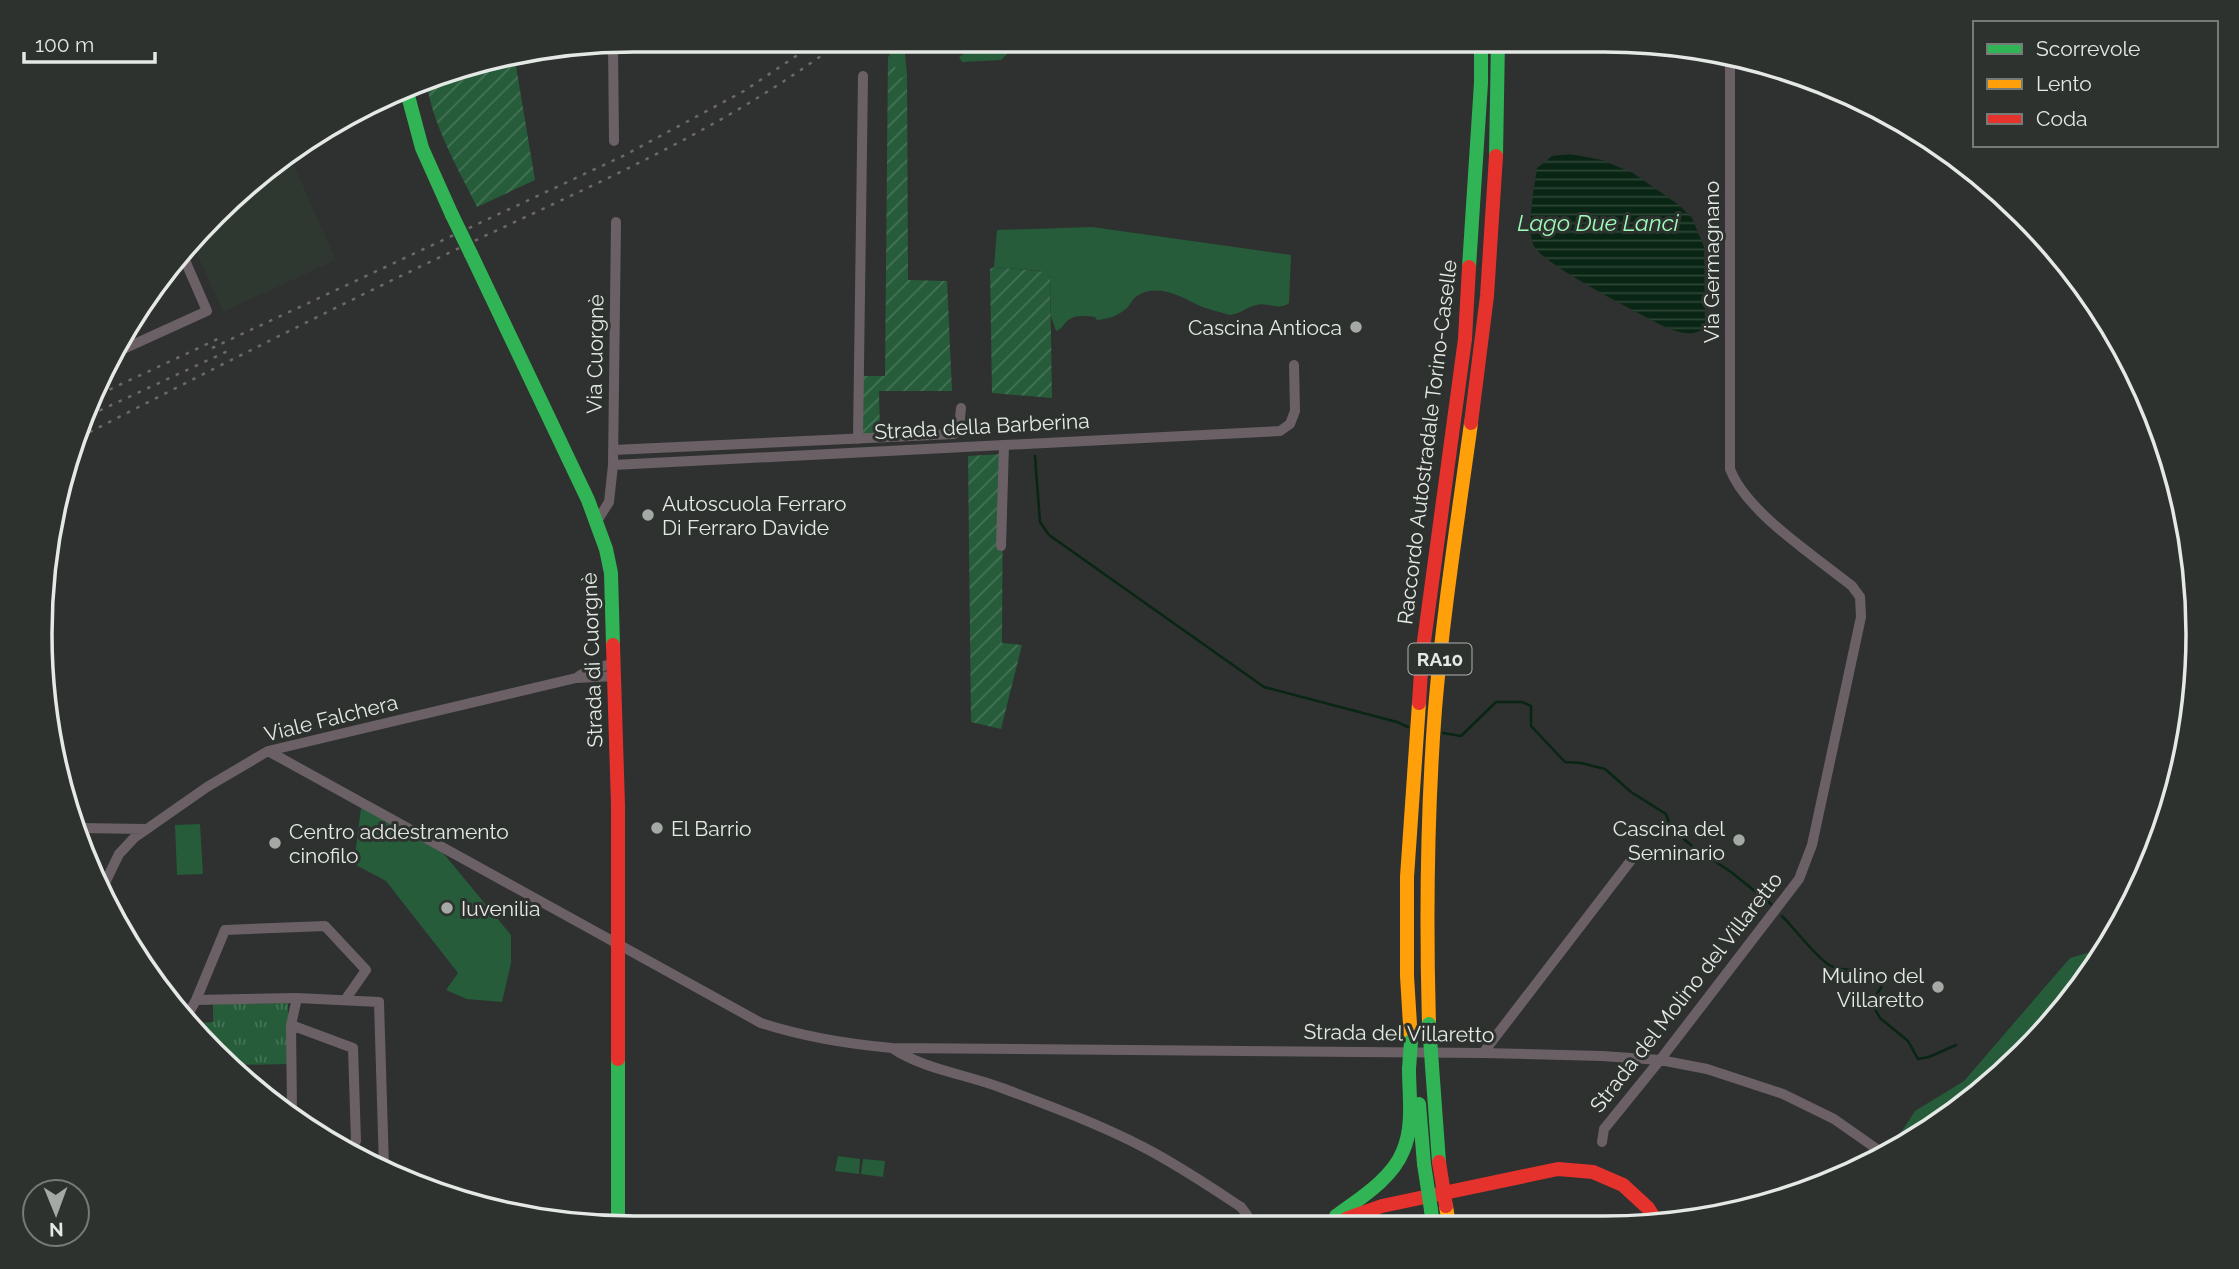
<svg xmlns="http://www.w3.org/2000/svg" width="2239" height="1269" font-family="Raleway,sans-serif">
<defs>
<pattern id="park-tufts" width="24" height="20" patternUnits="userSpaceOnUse" patternTransform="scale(1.75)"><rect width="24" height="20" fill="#265c3a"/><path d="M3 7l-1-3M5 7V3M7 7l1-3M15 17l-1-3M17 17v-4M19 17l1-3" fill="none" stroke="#457356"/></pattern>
<pattern id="garden-furrows" width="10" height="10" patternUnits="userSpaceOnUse" patternTransform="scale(1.75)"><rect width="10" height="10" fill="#265c3a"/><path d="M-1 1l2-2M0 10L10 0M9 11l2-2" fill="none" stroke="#457356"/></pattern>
<pattern id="water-rules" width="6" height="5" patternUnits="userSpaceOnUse" patternTransform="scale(1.75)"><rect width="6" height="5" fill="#092514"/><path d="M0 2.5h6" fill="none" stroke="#2d4536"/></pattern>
</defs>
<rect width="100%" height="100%" fill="#2e312f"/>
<path fill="#2e3831" d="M 289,154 L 336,260 L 223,312 L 194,247 L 273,163 Z"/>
<path fill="#265c3a" d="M 888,41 L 911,41 L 905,54 L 907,74 L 902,78 L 890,62 Z
M 970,41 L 1021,41 L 1001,60 L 962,62 L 959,57 L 965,53 L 985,51 L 989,46 Z
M 1092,227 L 1291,255 L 1289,303 C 1278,311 1268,302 1256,305 C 1247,307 1240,314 1230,315 C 1220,312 1202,308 1194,303 C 1177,294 1155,284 1137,296 C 1132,299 1131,304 1127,308 C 1118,316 1108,319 1097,320 L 1095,317 C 1087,316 1076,315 1070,319 C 1063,323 1064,328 1056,331 L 1051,316 L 1050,277 L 1040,271 L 994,267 L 997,230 Z
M 361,808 L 434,842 L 511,935 L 511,963 L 502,1002 L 467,999 L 446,990 L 458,973 L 386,881 L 354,864 Z
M 200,824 L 203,874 L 177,875 L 175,825 Z
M 2151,862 L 2119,932 L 2025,1054 L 1934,1129 L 1904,1144 L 1898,1137 L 1915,1111 L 1964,1081 L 2070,958 L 2101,949 Z
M 838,1156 L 860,1159 L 859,1174 L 835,1171 Z
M 863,1159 L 885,1161 L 883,1177 L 861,1174 Z"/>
<path fill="url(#park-tufts)" d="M 288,1003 L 289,1064 L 235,1065 L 198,1035 L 198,1023 L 213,1022 L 213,1004 Z"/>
<path fill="url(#garden-furrows)" d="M 888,56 L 902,78 L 907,74 L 908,280 L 947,281 L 952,391 L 879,391 L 880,434 L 864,435 L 862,431 L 862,376 L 885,376 Z
M 515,60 L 535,180 L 477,207 C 460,172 429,119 427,80 L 444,72 Z
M 994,267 L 1046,272 L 1050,277 L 1052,398 L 992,393 L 990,269 Z
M 1003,454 L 1002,643 L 1022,645 L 1001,729 L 971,722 L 968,456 Z"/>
<path fill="url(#water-rules)" d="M 1570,154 L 1602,160 L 1633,173 L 1679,205 L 1692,218 L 1704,247 L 1705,327 C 1692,339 1675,331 1661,325 C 1639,313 1539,263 1533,244 C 1527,224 1534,189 1537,168 L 1552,156 Z"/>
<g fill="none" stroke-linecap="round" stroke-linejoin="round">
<path stroke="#092514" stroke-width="2.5" d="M 1035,456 L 1040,522 L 1049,535 L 1264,687 L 1397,722 L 1408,727
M 1443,733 L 1461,736 L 1496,702 L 1522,702 L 1531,706 L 1531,726 L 1565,762 L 1581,763 L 1605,769 L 1631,792 L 1666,814 L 1671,828 L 1692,846 L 1731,872 L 1771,904
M 1782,916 C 1795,929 1815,956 1829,965 C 1844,974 1867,965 1882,981 L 1881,988 L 1871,1002 L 1880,1018 L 1908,1041 L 1918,1059 L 1929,1057 L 1956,1045"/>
<path stroke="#6b6065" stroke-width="10" d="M 613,44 L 614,141
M 119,351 L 207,311 L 184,258
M 858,439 L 863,76
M 613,450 L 954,434 L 959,429 L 961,408
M 613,465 L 1280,431 L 1290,424 L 1295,411 L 1294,365
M 597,521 L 609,502 L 613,465 L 616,222
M 1001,546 L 1004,445
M 579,676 L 592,669 L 615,663
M 268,751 L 761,1023 C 804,1037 847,1044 892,1048 L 1483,1053 L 1602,1056 L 1660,1060 L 1707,1069 L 1783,1094 L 1834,1119 L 1884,1154
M 78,828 L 146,829
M 102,889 L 119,854 L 134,838 L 207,787 L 268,751 L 576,678 L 615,676
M 297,998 L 291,1025 L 353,1048 L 356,1141
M 196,1000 L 297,998 L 379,1002 L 384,1168
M 182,1017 L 191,1009 L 196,1000 L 225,930 L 325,926 L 366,970 L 345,1000
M 291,1025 L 292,1112
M 892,1048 C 925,1070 966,1074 1002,1088 C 1050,1106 1099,1124 1145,1148 C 1178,1165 1209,1186 1241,1207 L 1247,1215 L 1247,1221 L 1243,1225
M 1483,1053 L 1632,859
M 1602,1142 L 1604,1129 L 1660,1060 L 1799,879 L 1812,845 L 1861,617 L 1860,597 L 1852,586 C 1816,557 1746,512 1730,469 L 1730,56"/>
<path stroke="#30b455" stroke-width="14" d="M 407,92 L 422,148 L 452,215
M 1496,156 L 1498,41
M 471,254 L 588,500 L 606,549 L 611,573 L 613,645
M 1469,267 L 1481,83 L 1481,41
M 618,1059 L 618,1227
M 1432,1066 L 1439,1162
M 1419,1104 L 1424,1164
M 1431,1210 L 1433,1225
M 1336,1216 C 1359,1199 1392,1179 1403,1151 C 1414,1126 1409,1095 1409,1069"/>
<path stroke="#ff9f0a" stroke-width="14" d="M 1429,1024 C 1426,919 1427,814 1435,709 C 1443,613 1458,518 1471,423
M 1411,1041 L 1407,976 L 1407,877 L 1419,703
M 1446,1206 L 1449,1225"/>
<path stroke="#e5322d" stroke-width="14" d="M 1471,423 L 1487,296 L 1496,156
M 613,645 L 618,805 L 618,1059
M 1419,703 L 1422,656 L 1465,339 L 1469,267
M 1337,1225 L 1348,1218 L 1382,1206 L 1558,1169 L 1593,1172 L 1623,1185 L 1648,1208 L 1658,1224"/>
<path stroke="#6e686a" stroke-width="2.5" stroke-dasharray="3.5 7" stroke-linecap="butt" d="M 212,348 L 623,156 L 744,91 L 820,40
M 100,394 L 220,338
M 90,415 L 230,350
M 80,437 C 205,373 329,310 455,250 C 588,187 724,130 841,41"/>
<path stroke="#30b455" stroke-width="14" d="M 452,215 L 471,254
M 1429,1024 L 1432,1066
M 1409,1069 L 1411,1041
M 1424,1164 L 1431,1210"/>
<path stroke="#e5322d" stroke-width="14" d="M 1439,1162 L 1446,1206"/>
</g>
<g fill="#a5a9a6" stroke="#2d322e" stroke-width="2.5">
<circle cx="1356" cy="327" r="7"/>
<circle cx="648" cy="515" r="7"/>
<circle cx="657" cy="828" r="7"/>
<circle cx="1739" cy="840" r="7"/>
<circle cx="275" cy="843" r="7"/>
<circle cx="447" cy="908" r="7"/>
<circle cx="1938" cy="987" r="7"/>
</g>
<g text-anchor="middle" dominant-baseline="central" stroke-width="6" stroke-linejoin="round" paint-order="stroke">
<rect fill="#2d322e" stroke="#aeb2af" stroke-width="2" x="1408.5" y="643.5" width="63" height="31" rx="5"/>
<g font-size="19" font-weight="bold" fill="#e5e9e6">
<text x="1440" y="659">RA10</text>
</g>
<g font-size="21" fill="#e5e9e6" stroke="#2d322e">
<text transform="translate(1711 262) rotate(-90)">Via Germagnano</text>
<text transform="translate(595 354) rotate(-89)">Via Cuorgnè</text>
<text transform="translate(982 426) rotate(-3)">Strada della Barberina</text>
<text transform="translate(1427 442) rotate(-83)">Raccordo Autostradale Torino-Caselle</text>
<text transform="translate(592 660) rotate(-92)">Strada di Cuorgnè</text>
<text transform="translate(331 718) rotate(-14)">Viale Falchera</text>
<text transform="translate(1686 992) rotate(-52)">Strada del Molino del Villaretto</text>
<text transform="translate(1399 1033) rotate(1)">Strada del Villaretto</text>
</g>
<g font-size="21" fill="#e5e9e6" stroke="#2d322e" text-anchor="start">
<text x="1342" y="327" text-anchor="end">Cascina Antioca</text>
<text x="662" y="503">Autoscuola Ferraro<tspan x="662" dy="24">Di Ferraro Davide</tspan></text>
<text x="671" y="828">El Barrio</text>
<text x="1725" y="828" text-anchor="end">Cascina del<tspan x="1725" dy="24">Seminario</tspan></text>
<text x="289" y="831">Centro addestramento<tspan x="289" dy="24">cinofilo</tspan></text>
<text x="461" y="908">Iuvenilia</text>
<text x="1924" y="975" text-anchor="end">Mulino del<tspan x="1924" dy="24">Villaretto</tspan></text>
</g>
<g font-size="23" font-style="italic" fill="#9efbba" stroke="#2d322e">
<text x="1598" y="222">Lago Due Lanci</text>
</g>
</g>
<path d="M0 0H2239V1269H0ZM634 52H1604A582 582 0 0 1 2186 634V634A582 582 0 0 1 1604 1216H634A582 582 0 0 1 52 634V634A582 582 0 0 1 634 52Z" fill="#2d322e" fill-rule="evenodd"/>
<path fill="none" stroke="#e5e9e6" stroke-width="3.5" d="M634 52H1604A582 582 0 0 1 2186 634V634A582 582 0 0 1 1604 1216H634A582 582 0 0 1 52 634V634A582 582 0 0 1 634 52Z"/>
<rect x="1973" y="21" width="245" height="126" fill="#2d322e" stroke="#777b78" stroke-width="2"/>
<rect x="1987" y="44" width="35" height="10" fill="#30b455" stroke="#777b78" stroke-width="2"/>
<text x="2036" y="56" font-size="21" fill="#e5e9e6">Scorrevole</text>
<rect x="1987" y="79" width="35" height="10" fill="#ff9f0a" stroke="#777b78" stroke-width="2"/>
<text x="2036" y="91" font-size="21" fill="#e5e9e6">Lento</text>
<rect x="1987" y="114" width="35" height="10" fill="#e5322d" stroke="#777b78" stroke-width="2"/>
<text x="2036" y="126" font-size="21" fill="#e5e9e6">Coda</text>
<g transform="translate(56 1213) rotate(179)"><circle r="33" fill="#2d322e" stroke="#777b78" stroke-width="2"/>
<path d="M0-5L12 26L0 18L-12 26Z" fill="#a5a9a6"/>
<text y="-10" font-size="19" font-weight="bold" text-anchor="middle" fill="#e5e9e6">N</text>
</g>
<path d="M24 52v10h131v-10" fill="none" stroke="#e5e9e6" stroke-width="3.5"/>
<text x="35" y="52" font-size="21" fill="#e5e9e6" stroke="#2d322e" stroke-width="5" paint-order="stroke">100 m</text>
</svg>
